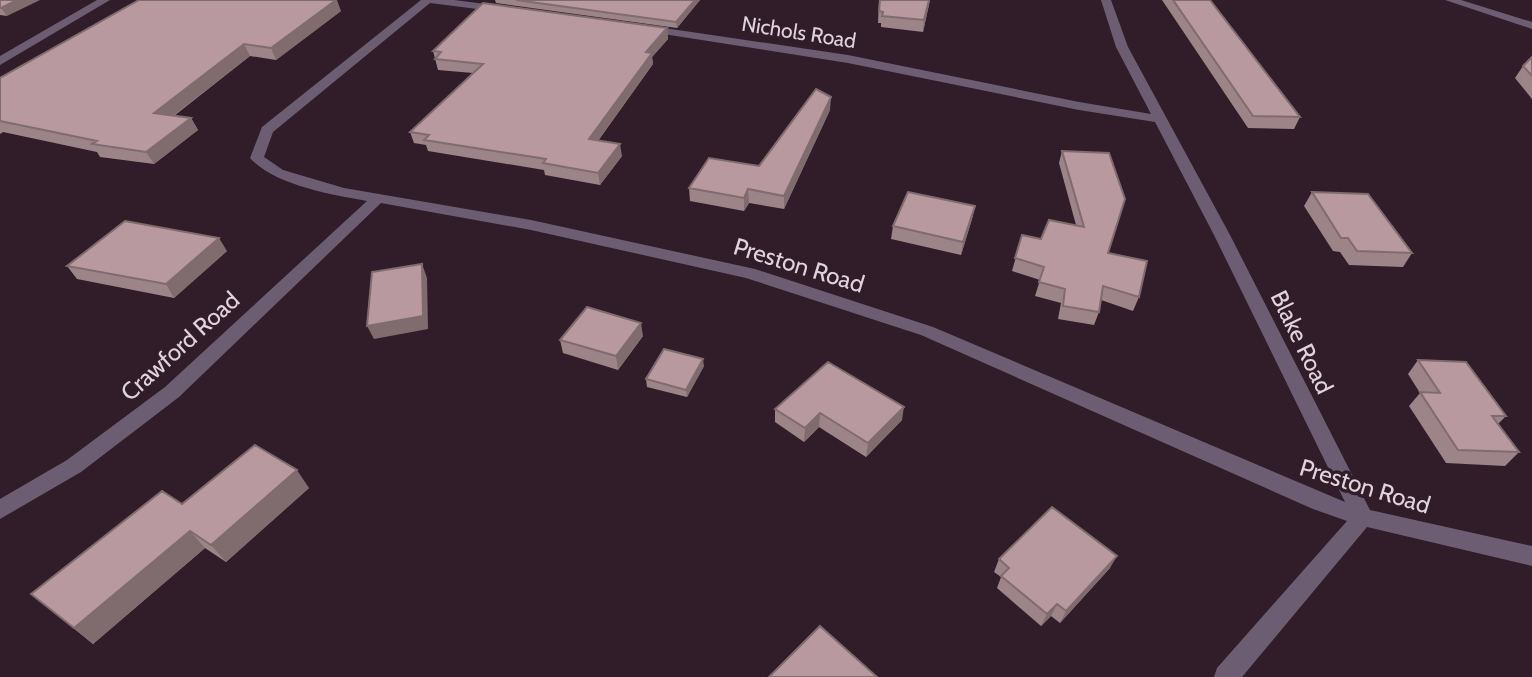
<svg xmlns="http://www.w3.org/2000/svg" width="1532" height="677" font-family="Cabin,sans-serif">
<rect width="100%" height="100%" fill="#301d29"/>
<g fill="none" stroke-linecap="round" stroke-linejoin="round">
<path fill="#6d5d72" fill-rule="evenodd" d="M 97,0 L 110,0 L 0,65 L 0,56 Z
M 421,0 L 454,0 L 501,6 L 506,9 L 501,12 L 430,3 L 273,132 L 264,157 L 283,170 L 344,188 L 531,220 L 755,269 L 933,327 L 1345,502 L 1214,235 L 1155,122 L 1079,110 L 848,63 L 644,31 L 638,28 L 644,25 L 848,55 L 1079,102 L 1151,114 L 1116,47 L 1101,0 L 1111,0 L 1128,47 L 1230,235 L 1370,510 L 1532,546 L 1532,566 L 1367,527 L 1242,677 L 1214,677 L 1217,668 L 1347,521 L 1313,509 L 921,335 L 746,278 L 531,230 L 381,203 L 179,397 L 81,472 L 0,519 L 0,499 L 67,460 L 165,387 L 367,201 C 332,195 274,185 250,158 L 262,127 Z
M 1445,0 L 1461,0 L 1532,22 L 1532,29 Z"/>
</g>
<path fill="#9d8489" d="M 0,0 L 7,16 L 0,15 Z
M 495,0 L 700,0 L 677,28 L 496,3 Z
M 879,0 L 930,0 L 923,32 L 881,27 L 881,23 L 878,23 Z
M 1162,0 L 1210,0 L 1300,117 L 1294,129 L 1248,128 Z
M 341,11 L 276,60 L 250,56 L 174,116 L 191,118 L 198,130 L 154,164 L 100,157 L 97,152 L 3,132 L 0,134 L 0,78 Z
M 667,28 L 668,39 L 652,57 L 653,64 L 598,141 L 622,156 L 600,185 L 545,175 L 544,170 L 428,151 L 426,145 L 414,143 L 410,132 L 473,73 L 438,70 L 433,51 Z
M 1532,57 L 1532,99 L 1515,78 L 1523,66 Z
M 830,110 L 784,209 L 749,203 L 744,211 L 690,201 L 689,188 L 759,166 Z
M 1062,151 L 1108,253 L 1139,297 L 1133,311 L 1101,300 L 1099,312 L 1094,325 L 1058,319 L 1061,303 L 1035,296 L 1040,280 L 1012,271 L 1022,235 L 1041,239 L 1076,225 L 1059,163 Z
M 1312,192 L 1412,253 L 1403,267 L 1349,265 L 1340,252 L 1333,251 L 1304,206 Z
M 975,206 L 972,219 L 961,255 L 891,239 L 893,226 Z
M 227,251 L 174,298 L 77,279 L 67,266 Z
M 643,336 L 618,370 L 563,353 L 560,340 Z
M 1418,360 L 1506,416 L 1498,424 L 1519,452 L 1505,466 L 1446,463 L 1409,406 L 1420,393 L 1408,374 Z
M 704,366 L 687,397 L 647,387 L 646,379 Z
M 775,409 L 902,420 L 866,457 L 819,427 L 804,442 L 775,422 Z
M 309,488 L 226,562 L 205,548 L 93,644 L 31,594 L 182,504 Z
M 999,559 L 1110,568 L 1060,623 L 1051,616 L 1041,626 L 997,588 L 1001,577 L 994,572 Z"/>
<path fill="#806b6f" d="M 17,0 L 40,0 L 7,16 L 1,8 Z
M 337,0 L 341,11 L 276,60 L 271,48 Z
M 695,0 L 700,0 L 677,28 L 676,22 Z
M 929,0 L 930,0 L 923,32 L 924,20 Z
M 667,28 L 668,39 L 652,57 L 653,64 L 591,150 L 589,139 L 646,52 Z
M 244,44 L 250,56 L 161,125 L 154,113 Z
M 831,97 L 830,110 L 784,209 L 784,196 Z
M 191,118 L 198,130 L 154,164 L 146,152 Z
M 620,144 L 622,156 L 600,185 L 598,173 Z
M 748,189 L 749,203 L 744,211 L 744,198 Z
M 975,206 L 972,219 L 961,255 L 963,242 Z
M 219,238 L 227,251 L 174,298 L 166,284 Z
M 422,264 L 427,278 L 428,329 L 374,339 L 367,326 Z
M 641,323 L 643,336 L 618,370 L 616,356 Z
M 703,359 L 704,366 L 687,397 L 686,390 Z
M 904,407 L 902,420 L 866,457 L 868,443 Z
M 820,413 L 819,427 L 804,442 L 805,428 Z
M 297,470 L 309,488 L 226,562 L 211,545 Z
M 190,531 L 205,548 L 93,644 L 74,628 Z
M 1117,556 L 1110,568 L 1060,623 L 1066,611 Z
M 1057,604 L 1051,616 L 1041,626 L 1047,614 Z"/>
<path fill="#b7999f" stroke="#806b6f" stroke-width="2" d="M 0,0 L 17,0 L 1,8 L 0,8 Z
M 139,0 L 336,0 L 271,48 L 244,44 L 154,113 L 191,118 L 146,152 L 92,144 L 97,141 L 0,121 L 0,78 Z
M 516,0 L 695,0 L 676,22 Z
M 880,0 L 929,0 L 924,20 L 882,16 L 883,12 L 879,11 Z
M 1173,0 L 1210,0 L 1300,117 L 1253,116 Z
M 483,3 L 667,28 L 646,52 L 652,53 L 589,139 L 620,144 L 598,173 L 543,163 L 546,159 L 424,140 L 429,135 L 410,132 L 483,64 L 435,59 L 441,52 L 433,51 Z
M 1532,57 L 1532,76 L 1523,66 Z
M 816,89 L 831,97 L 784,196 L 748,189 L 744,198 L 689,188 L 709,158 L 759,166 Z
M 1062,151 L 1109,153 L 1125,199 L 1108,253 L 1147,261 L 1139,297 L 1103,286 L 1099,312 L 1063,306 L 1065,289 L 1039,282 L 1044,267 L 1015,258 L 1022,235 L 1041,239 L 1049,220 L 1084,227 Z
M 908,192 L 975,206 L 963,242 L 893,226 Z
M 1312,192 L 1368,194 L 1412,253 L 1357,251 L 1348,238 L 1341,238 Z
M 125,221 L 219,238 L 166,284 L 67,266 Z
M 422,264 L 423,316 L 367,326 L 372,272 Z
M 587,307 L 641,323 L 616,356 L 560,340 Z
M 664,349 L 703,359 L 686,390 L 646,379 Z
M 1418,360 L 1466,362 L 1506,416 L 1492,416 L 1519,452 L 1458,450 L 1420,392 L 1440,393 Z
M 828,362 L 904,407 L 868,443 L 820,413 L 805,428 L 775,409 Z
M 255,445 L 297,470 L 211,545 L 190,531 L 74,628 L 31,594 L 162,491 L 182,504 Z
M 1052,507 L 1117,556 L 1066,611 L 1057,604 L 1047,614 L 1001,576 L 1009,568 L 999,559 Z
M 820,626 L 877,677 L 769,677 Z"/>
<g text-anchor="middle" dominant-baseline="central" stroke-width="7" stroke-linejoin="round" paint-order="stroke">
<g font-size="21" fill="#e0d3db" stroke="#301d29">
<text transform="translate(799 32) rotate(9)">Nichols Road</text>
</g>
<g font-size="24" fill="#e0d3db" stroke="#301d29">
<text transform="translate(799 265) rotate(17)">Preston Road</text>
<text transform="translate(1302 342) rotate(64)">Blake Road</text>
<text transform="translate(180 346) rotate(-42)">Crawford Road</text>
<text transform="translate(1365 486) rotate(17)">Preston Road</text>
</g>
</g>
</svg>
